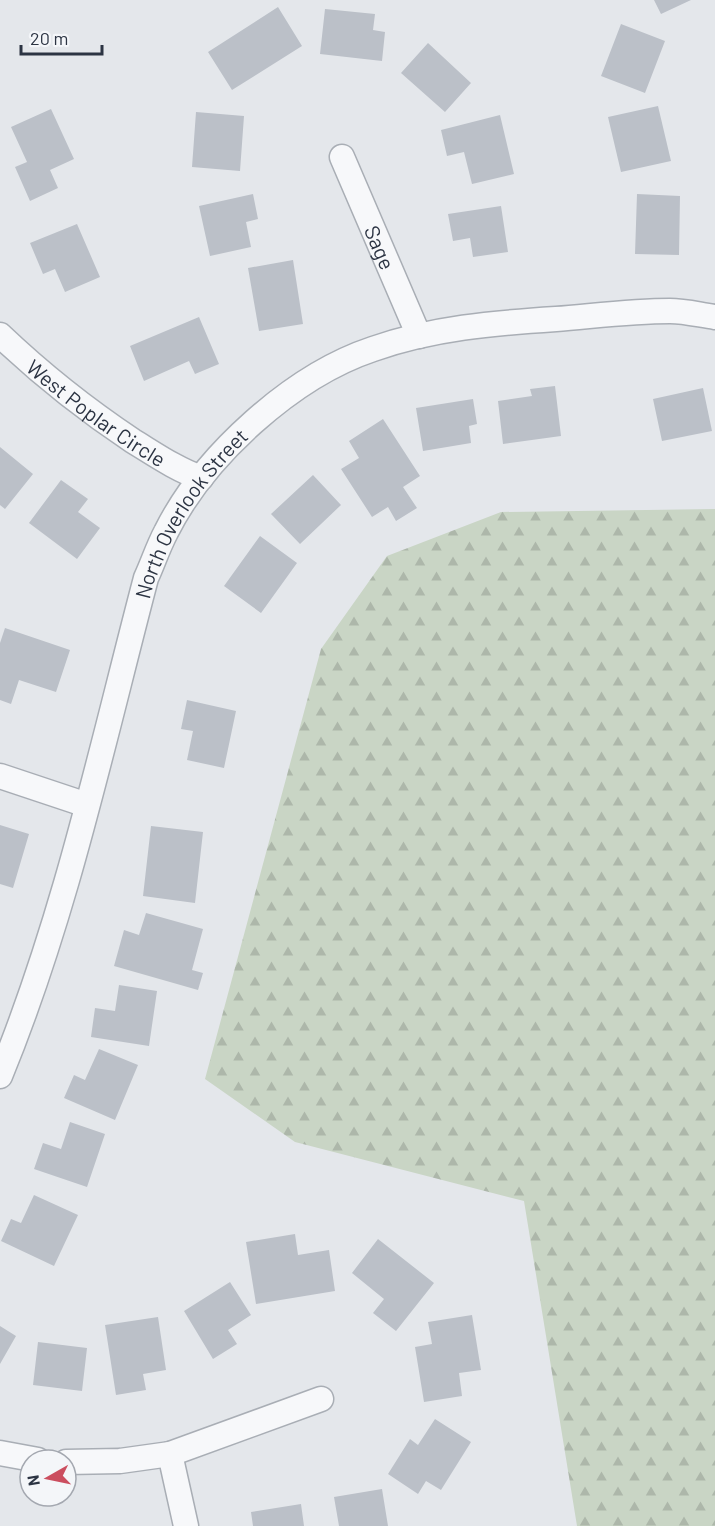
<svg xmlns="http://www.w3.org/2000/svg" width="715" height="1526" font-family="Barlow,sans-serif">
<defs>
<pattern id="forest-firs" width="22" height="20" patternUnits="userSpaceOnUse" patternTransform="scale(1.5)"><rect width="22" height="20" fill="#c9d5c5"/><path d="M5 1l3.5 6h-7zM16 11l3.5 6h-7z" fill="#adb7aa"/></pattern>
</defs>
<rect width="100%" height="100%" fill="#e4e7eb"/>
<path fill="url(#forest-firs)" d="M 715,509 L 715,1526 L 577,1526 L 524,1201 L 295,1142 L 205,1079 L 321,649 L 387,556 L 501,512 Z"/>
<path fill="#bbc0c8" d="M 654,0 L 691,0 L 661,14 Z
M 278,7 L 302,46 L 232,90 L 208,52 Z
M 325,9 L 375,14 L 373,30 L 385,32 L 382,61 L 320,54 Z
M 621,24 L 665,41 L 645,93 L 601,76 Z
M 428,43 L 471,83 L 445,112 L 401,73 Z
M 658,106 L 671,161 L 621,172 L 608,117 Z
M 51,109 L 74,159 L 50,170 L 58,188 L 30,201 L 15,167 L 27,162 L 11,127 Z
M 196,112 L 244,116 L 240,171 L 192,167 Z
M 500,115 L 514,174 L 472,184 L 464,152 L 447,156 L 441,130 Z
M 253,194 L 258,219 L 246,222 L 251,247 L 210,256 L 199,206 Z
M 637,194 L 680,196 L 679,255 L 635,254 Z
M 501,206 L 508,252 L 473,257 L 470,238 L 453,241 L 448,214 Z
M 77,224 L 100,277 L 65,292 L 55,269 L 43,274 L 30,243 Z
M 293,260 L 303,324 L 259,331 L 248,268 Z
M 199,317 L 219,364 L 195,374 L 189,361 L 144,381 L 130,346 Z
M 555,386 L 561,436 L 503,444 L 498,401 L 532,396 L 530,389 Z
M 703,388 L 712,431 L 662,441 L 653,399 Z
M 473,399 L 477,424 L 469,426 L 471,443 L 423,451 L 416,408 Z
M 383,419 L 420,476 L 403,487 L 417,508 L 396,521 L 388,507 L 372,517 L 341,469 L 359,458 L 349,441 Z
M 0,447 L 33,474 L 5,509 L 0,505 Z
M 313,475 L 341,505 L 300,544 L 271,514 Z
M 61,480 L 88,499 L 78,512 L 100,528 L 77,559 L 29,523 Z
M 260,536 L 297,563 L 261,613 L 224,586 Z
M 5,628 L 70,650 L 56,692 L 19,680 L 11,704 L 0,700 L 0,643 Z
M 187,700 L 236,711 L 224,768 L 187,760 L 193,731 L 181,729 Z
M 0,825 L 29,834 L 13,888 L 0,884 Z
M 151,826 L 203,832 L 195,903 L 143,896 Z
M 146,913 L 203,929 L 192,970 L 203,973 L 198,990 L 114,966 L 124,930 L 139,935 Z
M 119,985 L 157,991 L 149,1046 L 91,1037 L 95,1008 L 115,1011 Z
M 99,1049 L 138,1065 L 115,1120 L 64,1098 L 74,1075 L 85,1080 Z
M 70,1122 L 105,1134 L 87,1187 L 34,1169 L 43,1143 L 61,1149 Z
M 34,1195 L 78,1215 L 54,1266 L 1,1241 L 11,1219 L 21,1223 Z
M 295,1234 L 298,1255 L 329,1250 L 335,1291 L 256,1304 L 246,1242 Z
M 378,1239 L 434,1283 L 396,1331 L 373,1313 L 384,1299 L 352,1273 Z
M 230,1282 L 251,1315 L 228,1330 L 237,1344 L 213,1359 L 184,1311 Z
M 472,1315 L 481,1370 L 459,1373 L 462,1396 L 424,1402 L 415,1347 L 432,1344 L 428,1322 Z
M 158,1317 L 166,1370 L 143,1374 L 146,1390 L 116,1395 L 105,1325 Z
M 0,1326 L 16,1336 L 0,1364 Z
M 38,1342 L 87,1348 L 82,1391 L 33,1385 Z
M 435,1419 L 471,1442 L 441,1490 L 426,1481 L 418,1494 L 388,1474 L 410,1439 L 418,1445 Z
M 382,1489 L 388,1526 L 339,1526 L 334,1497 Z
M 301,1504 L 304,1526 L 253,1526 L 251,1512 Z"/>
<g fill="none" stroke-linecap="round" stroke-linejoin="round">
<defs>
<g id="street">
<path id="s1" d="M 342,157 L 419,336"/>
<path id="s2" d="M 0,335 C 42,375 85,409 133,441 C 156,455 176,469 201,478"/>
<path d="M 0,776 L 87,805"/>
<path id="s3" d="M 0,1076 C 66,915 102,745 146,578 C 153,563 158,547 166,532 C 204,456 292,376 373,349 C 432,328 494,323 556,319 C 594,316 632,311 670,311 C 685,311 700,315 715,317"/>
<path d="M 0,1453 L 38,1460"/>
<path d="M 170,1454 L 186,1526"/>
<path d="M 66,1462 L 120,1461 L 170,1454 L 321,1399"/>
</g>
</defs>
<use href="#street" stroke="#a9aeb5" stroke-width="27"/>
<use href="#street" stroke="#f7f8fa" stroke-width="24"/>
</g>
<g text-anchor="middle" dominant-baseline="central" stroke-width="4.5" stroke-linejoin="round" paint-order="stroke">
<g font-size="21" fill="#2c3443" stroke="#f4f6f9">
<text stroke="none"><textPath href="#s1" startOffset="98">Sage</textPath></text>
<text stroke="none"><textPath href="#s2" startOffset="124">West Poplar Circle</textPath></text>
<text stroke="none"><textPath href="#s3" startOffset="598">North Overlook Street</textPath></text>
</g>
</g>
<g transform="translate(48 1478) rotate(261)"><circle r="28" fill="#f4f6f9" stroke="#a4a8b0" stroke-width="1.5"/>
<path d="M0-4.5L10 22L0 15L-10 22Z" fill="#cb4e5f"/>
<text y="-9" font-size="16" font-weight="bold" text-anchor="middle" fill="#2c3443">N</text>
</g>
<path d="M21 45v9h81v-9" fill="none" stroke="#2c3443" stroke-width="3"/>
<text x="30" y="45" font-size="18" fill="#2c3443" stroke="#f4f6f9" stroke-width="4.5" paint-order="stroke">20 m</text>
</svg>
